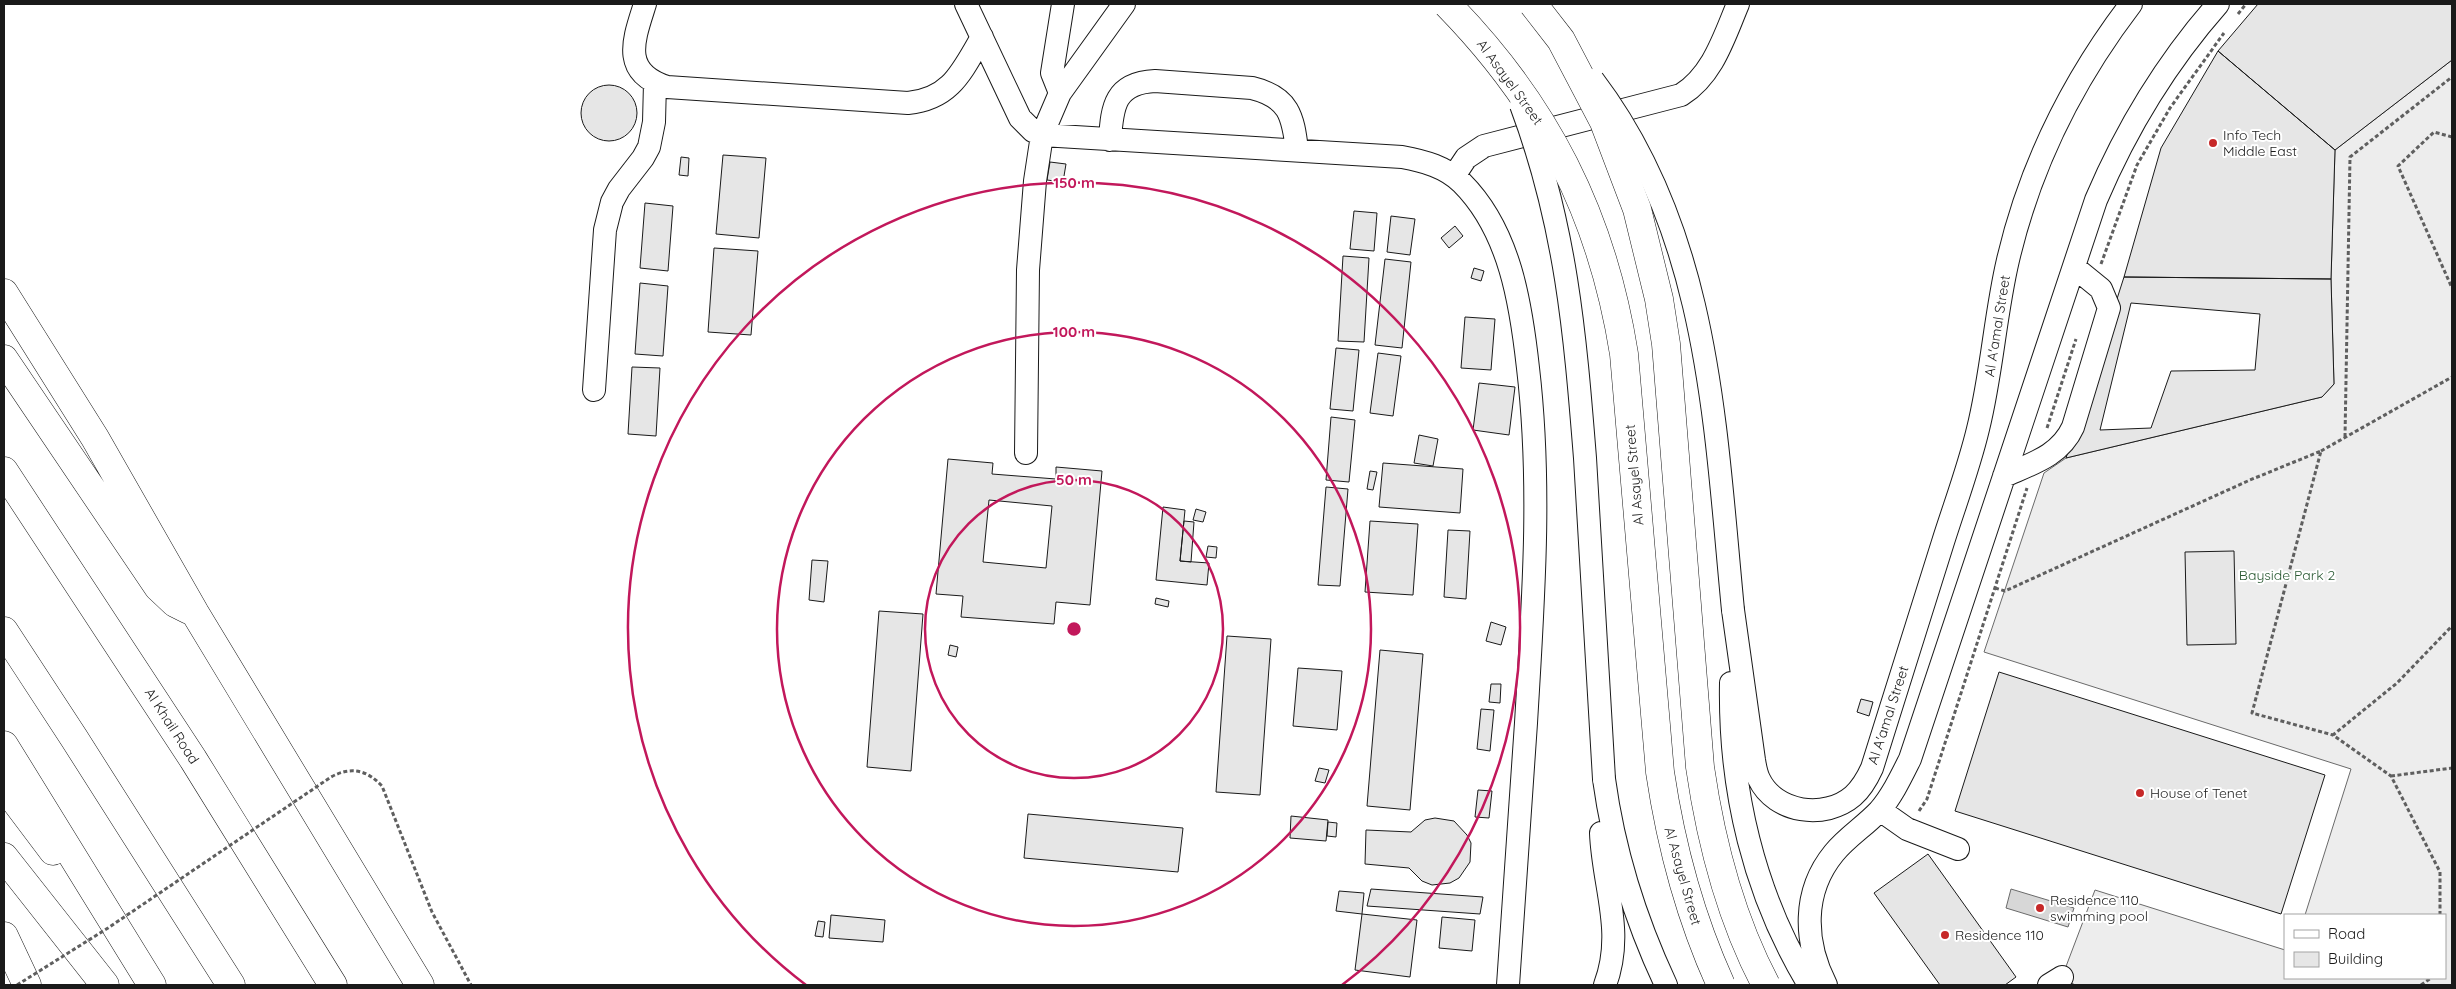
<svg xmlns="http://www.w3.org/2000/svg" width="2456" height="989" font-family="Quicksand,sans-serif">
<rect width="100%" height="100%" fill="#fff"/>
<path fill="#ededed" stroke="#6a6a6a" d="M 2452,60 L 2452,985 L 2075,985 L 2062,977 L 2095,890 L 2285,950 L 2285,978 L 2445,978 L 2445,915 L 2305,915 L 2351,769 L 1984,652 L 2044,473 L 2066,458 L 2322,397 L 2334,384 L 2331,279 L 2335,150 Z"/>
<path fill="#d7d7d7" stroke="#6a6a6a" d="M 2011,889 L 2074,908 L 2068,927 L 2006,908 Z"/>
<path fill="#e6e6e6" stroke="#1a1a1a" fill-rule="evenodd" d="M 2258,4 L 2452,4 L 2452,60 L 2335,150 L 2218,51 Z
M 2218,51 L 2335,150 L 2331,279 L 2124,277 L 2161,148 Z
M581 113a28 28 0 1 1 56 0a28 28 0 1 1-56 0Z
M 723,155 L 766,158 L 759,238 L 716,234 Z
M 681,157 L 689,158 L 688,176 L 679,175 Z
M 1050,162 L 1066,164 L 1063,182 L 1047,180 Z
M 645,203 L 673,206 L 668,271 L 640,268 Z
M 1354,211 L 1377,213 L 1374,251 L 1350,249 Z
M 1391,216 L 1415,219 L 1410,255 L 1387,252 Z
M 1455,226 L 1463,236 L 1449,248 L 1441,238 Z
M 714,248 L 758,251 L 751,335 L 708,332 Z
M 1343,256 L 1369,258 L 1364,342 L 1338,341 Z
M 1385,259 L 1411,262 L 1402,348 L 1375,345 Z
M 1474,268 L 1484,271 L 1481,281 L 1471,278 Z
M 2124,277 L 2331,279 L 2334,384 L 2322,397 L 2066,458 Z
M 640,283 L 668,286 L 663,356 L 635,354 Z
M 2131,303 L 2260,314 L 2255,370 L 2171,371 L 2151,428 L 2100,430 Z
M 1465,317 L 1495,319 L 1491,370 L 1461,368 Z
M 1336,348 L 1359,350 L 1353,411 L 1330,409 Z
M 1378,353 L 1401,356 L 1393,416 L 1370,413 Z
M 632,367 L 660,368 L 656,436 L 628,434 Z
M 1479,383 L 1515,387 L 1509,435 L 1473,430 Z
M 1331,417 L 1355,420 L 1349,482 L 1326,480 Z
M 1419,435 L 1438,439 L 1433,466 L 1414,463 Z
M 948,459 L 993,463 L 992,474 L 1056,479 L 1056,467 L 1102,471 L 1090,605 L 1056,602 L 1054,624 L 961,617 L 963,596 L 936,594 ZM 989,500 L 1052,506 L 1046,568 L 983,562 Z
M 1383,463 L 1463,469 L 1460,513 L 1379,507 Z
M 1370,471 L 1377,472 L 1373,490 L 1367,489 Z
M 1326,487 L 1348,489 L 1340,586 L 1318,585 Z
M 1163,507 L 1185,510 L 1180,561 L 1209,563 L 1207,585 L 1156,580 Z
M 1196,509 L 1206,512 L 1203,522 L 1193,520 Z
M 1184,521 L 1194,522 L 1191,562 L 1180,561 Z
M 1370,521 L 1418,524 L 1413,595 L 1365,592 Z
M 1448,530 L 1470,531 L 1466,599 L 1444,597 Z
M 1208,546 L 1217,547 L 1216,558 L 1206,557 Z
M 2234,551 L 2236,644 L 2187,645 L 2185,552 Z
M 812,560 L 828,561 L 824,602 L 809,600 Z
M 1156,598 L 1169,601 L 1168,607 L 1155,604 Z
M 879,611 L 923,614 L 911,771 L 867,767 Z
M 1491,622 L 1506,627 L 1501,645 L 1486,641 Z
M 1227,636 L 1271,639 L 1260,795 L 1216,792 Z
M 950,645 L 958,647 L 956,657 L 948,655 Z
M 1380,650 L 1423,654 L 1410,810 L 1367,806 Z
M 1298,668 L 1342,671 L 1337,730 L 1293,726 Z
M 1999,672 L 2325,775 L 2281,914 L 1955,811 Z
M 1491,684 L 1501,684 L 1500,703 L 1489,702 Z
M 1861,699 L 1873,702 L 1869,716 L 1857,712 Z
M 1481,709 L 1494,710 L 1490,751 L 1477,749 Z
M 1319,768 L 1329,770 L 1325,783 L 1315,781 Z
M 1478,790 L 1492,791 L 1489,818 L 1475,817 Z
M 1028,814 L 1183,828 L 1178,872 L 1024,858 Z
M 1291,816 L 1328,820 L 1326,841 L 1290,838 Z
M 1435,818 L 1454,821 L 1467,835 L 1471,843 L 1470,862 L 1459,878 L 1450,883 L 1432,885 L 1422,881 L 1409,868 L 1365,864 L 1366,830 L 1411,832 L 1425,820 Z
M 1328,822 L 1337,823 L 1336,837 L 1327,836 Z
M 1928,854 L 2016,977 L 2005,985 L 1940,985 L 1874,893 Z
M 1371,889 L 1483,897 L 1480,914 L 1367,906 Z
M 1339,891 L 1364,893 L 1362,914 L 1336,911 Z
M 1362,914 L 1417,920 L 1410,977 L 1355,970 Z
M 831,915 L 885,920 L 883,942 L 829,938 Z
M 1442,917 L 1475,920 L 1472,951 L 1439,948 Z
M 818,921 L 825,922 L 823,937 L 815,936 Z"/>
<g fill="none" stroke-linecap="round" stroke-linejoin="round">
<defs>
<path id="minor" d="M 645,4 C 634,39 620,72 667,87 L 908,103 C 951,99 962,71 982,37
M 966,4 L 1020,118 L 1033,131 L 1042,135 L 1402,157 C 1424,161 1446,167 1462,183 C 1510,231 1521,304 1528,368 C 1542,487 1533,604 1526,723 C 1520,811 1514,898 1508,985
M 1060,93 L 1052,73 L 1063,4
M 1110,140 C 1112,106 1115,83 1155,81 L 1252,88 C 1289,97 1293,116 1297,150
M 1454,176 L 1466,158 L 1484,146 L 1681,95 C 1713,75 1724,37 1738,4
M 594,390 L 605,230 L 612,202 L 619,189 L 643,158 L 649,147 L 654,122 L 655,83
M 1026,453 L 1028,270 L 1035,181 L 1042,135 L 1060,93 L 1124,4
M 2004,476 C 2031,464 2060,456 2073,427 L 2109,308 L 2101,289 L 2074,267
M 1733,610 L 1754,760 C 1755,766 1756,773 1759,779 C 1775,813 1825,820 1853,796 C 1862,788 1867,779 1872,768 C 1896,693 1919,617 1943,542 C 1955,504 1969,467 1978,429 C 1992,373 1995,315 2008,260 C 2030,166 2073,80 2131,4
M 1731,683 C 1729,790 1754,894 1809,985
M 1604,779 C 1614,852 1635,919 1666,985
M 1880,810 L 1907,829 L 1958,849
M 1601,833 C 1603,886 1625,932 1605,985
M 1826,985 C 1804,942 1802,892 1834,853 C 1847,837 1865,826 1879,811 C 1892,796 1901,777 1910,759 L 2096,200 C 2127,127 2166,63 2218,4
M 2049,985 L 2062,977"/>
<path id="highway" d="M 4,293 L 95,438 L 195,613 L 420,985
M 4,359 L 158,587 L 175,603 L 189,610
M 4,471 L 193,759 L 333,985
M 4,631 L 74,738 L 231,985
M 4,745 L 152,985
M 4,786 L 53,851
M 4,857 L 105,985
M 4,936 L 27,985"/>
</defs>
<use href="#minor" stroke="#1a1a1a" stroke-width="24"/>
<use href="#highway" stroke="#1a1a1a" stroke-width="29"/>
<path stroke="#5f5f5f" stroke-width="3" stroke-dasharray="4 2.5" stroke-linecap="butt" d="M 2238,14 L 2246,4
M 2452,137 L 2434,132 L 2398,166 L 2452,288
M 2101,264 L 2137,165 L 2170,108 L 2224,33
M 2047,428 L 2076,339
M 2345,437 L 2350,157 L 2452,77
M 2321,451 L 2452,377
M 1995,588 L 2005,591 L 2250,480 L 2321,451 L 2252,713 L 2333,735
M 2391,776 L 2452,768
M 1919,811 L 1927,799 L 2027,488
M 2440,915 L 2440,872 L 2391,776 L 2333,735 L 2397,683 L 2452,626
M 2421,985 L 2431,978"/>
<use href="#minor" stroke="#fff" stroke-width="22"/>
<use href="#highway" stroke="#fff" stroke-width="28"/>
<defs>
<path id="minor-bridge" d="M 1593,80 C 1710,234 1715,426 1733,610
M 1521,105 C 1566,225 1575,333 1585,458 C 1592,565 1598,672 1604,779"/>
<path id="major-bridge" d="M 1447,4 C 1546,105 1602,215 1624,354 L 1660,772 C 1671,846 1690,917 1721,985
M 1533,4 L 1561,40 L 1604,122 L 1637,209 L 1659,299 L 1666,344 L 1700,767 C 1711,843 1730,917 1766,985"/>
</defs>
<use href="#minor-bridge" stroke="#1a1a1a" stroke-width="24" stroke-linecap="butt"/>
<use href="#major-bridge" stroke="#1a1a1a" stroke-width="29" stroke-linecap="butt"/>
<path stroke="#5f5f5f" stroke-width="3" stroke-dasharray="4 2.5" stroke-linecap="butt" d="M 17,985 L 108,928 L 331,777 C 351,766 367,770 382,786 L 432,912 L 471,985"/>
<use href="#minor-bridge" stroke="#fff" stroke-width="22"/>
<use href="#major-bridge" stroke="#fff" stroke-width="28"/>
</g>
<g fill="none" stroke="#c2185b" stroke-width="2.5">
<circle cx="1074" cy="629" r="149"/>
<circle cx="1074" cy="629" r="297"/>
<path d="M806 985A446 446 0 1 1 1342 985"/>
</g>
<g fill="#c62828" stroke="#fff" stroke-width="2">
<circle cx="2213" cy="143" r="5"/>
<circle cx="2140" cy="793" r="5"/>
<circle cx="2040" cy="908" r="5"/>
<circle cx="1945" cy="935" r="5"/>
</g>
<g text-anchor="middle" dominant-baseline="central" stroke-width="4" stroke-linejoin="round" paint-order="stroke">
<g font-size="14" fill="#1a1a1a" stroke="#fff">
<text transform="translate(1510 82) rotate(54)">Al Asayel Street</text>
<text transform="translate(1997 326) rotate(-81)">Al A'amal Street</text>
<text transform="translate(1634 475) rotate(-95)">Al Asayel Street</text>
<text transform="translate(1888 715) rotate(-72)">Al A'amal Street</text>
<text transform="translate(172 726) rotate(57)">Al Khail Road</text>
<text transform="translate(1683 876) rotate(74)">Al Asayel Street</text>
</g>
<g font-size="14" fill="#1a1a1a" stroke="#fff" text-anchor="start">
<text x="2223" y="135">Info Tech<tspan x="2223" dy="16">Middle East</tspan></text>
<text x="2150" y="793">House of Tenet</text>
<text x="2050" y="900">Residence 110<tspan x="2050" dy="16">swimming pool</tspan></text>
<text x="1955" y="935">Residence 110</text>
</g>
<g font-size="14" fill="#2b5a34" stroke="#fff">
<text x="2287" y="575">Bayside Park 2</text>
</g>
</g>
<circle cx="1074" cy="629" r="8" fill="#c2185b" stroke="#fff" stroke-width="2.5"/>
<g font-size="15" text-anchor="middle" font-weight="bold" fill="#c2185b" stroke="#fff" stroke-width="4" stroke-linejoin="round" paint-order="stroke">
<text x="1074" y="188">150 m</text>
<text x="1074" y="337">100 m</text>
<text x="1074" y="485">50 m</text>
</g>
<rect width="2456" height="989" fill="none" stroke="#1a1a1a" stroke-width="10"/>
<rect x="2284" y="914" width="162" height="65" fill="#ffffff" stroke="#a3a3a3"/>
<rect x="2294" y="930" width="25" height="8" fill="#ffffff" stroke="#a3a3a3"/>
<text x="2328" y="939" font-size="15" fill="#1a1a1a">Road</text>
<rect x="2294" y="952" width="25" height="15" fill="#e6e6e6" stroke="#a3a3a3"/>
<text x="2328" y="964" font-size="15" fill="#1a1a1a">Building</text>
</svg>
